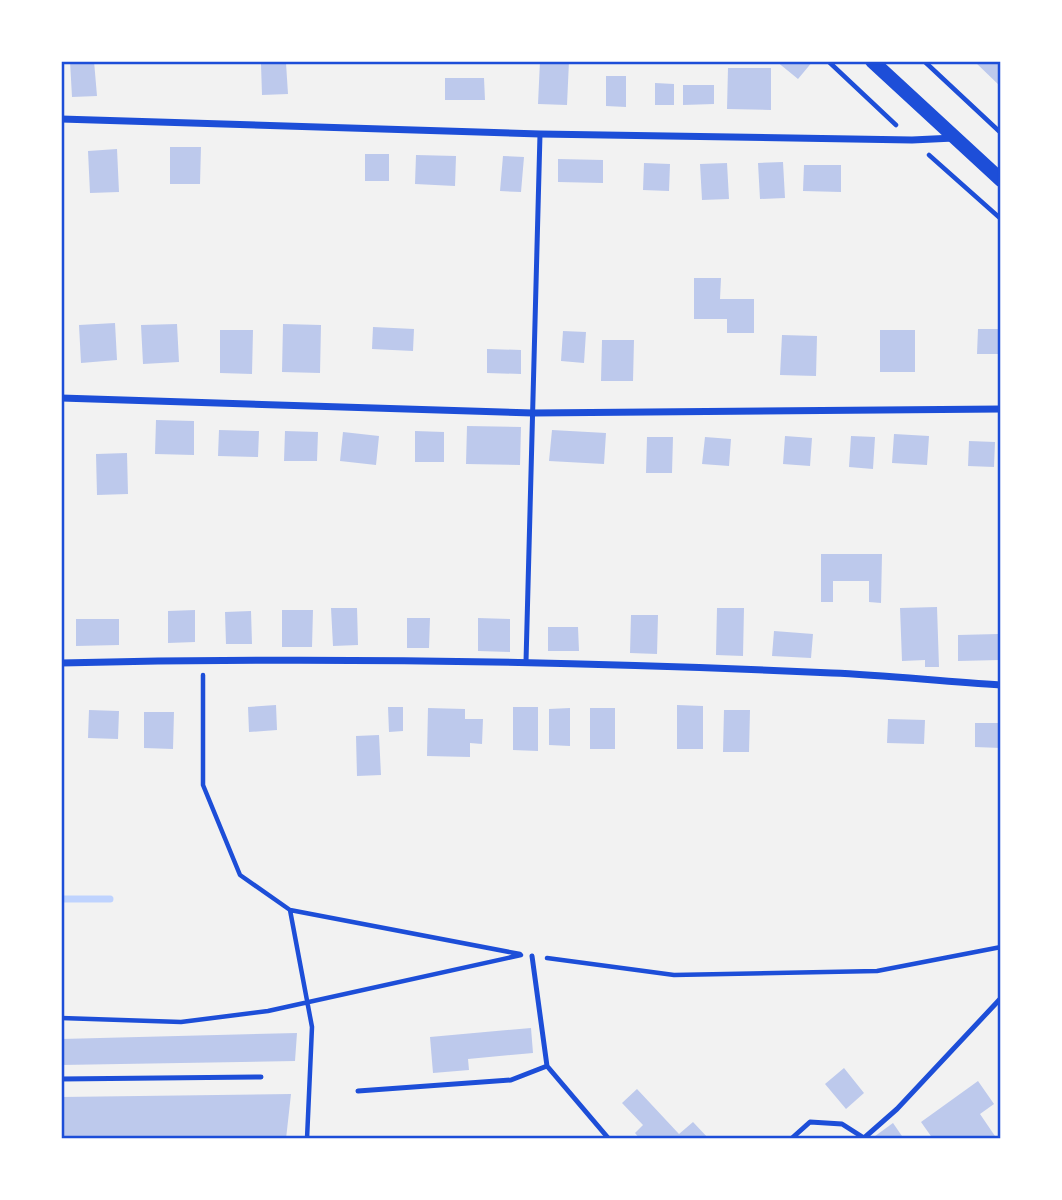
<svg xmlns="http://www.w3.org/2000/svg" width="1062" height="1200" font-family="Lato,sans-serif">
<rect width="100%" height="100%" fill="#f2f2f2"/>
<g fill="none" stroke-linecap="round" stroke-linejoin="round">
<path stroke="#bfd3fe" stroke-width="7" d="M 61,899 L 110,899"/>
</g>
<path fill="#bdc9ec" d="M 70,61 L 94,61 L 97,96 L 72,97 Z
M 540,61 L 569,61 L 567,105 L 538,104 Z
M 776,61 L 813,61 L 798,79 Z
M 974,61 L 1001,61 L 1001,87 Z
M 286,63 L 288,94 L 262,95 L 261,64 Z
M 728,68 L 771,68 L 771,110 L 727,109 Z
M 606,76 L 626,76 L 626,107 L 606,106 Z
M 445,78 L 484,78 L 485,100 L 445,100 Z
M 655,83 L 674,84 L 674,105 L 655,105 Z
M 683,85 L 714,85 L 714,104 L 683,105 Z
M 170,147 L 201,147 L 200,184 L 170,184 Z
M 117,149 L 119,192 L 90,193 L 88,151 Z
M 365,154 L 389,154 L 389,181 L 365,181 Z
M 416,155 L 456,156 L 455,186 L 415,184 Z
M 503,156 L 524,157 L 521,192 L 500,191 Z
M 558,159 L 603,160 L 603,183 L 558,182 Z
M 783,162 L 785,198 L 760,199 L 758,163 Z
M 644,163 L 670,164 L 669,191 L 643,190 Z
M 727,163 L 729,199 L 702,200 L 700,164 Z
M 804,165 L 841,165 L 841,192 L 803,191 Z
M 694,278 L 721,278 L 720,299 L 754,299 L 754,333 L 727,333 L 727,319 L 694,319 Z
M 115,323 L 117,360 L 81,363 L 79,325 Z
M 177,324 L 179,362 L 143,364 L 141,325 Z
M 283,324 L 321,325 L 320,373 L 282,372 Z
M 373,327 L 414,329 L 413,351 L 372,349 Z
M 978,329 L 1001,329 L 1001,354 L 977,354 Z
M 220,330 L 253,330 L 252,374 L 220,373 Z
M 880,330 L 915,330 L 915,372 L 880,372 Z
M 563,331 L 586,332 L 584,363 L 561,361 Z
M 782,335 L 817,336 L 816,376 L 780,375 Z
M 602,340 L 634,340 L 633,381 L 601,381 Z
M 487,349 L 521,350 L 521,374 L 487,373 Z
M 156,420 L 194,421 L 194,455 L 155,454 Z
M 61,421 L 64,421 L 64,450 L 61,450 Z
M 467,426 L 521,427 L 520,465 L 466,464 Z
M 219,430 L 259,431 L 258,457 L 218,456 Z
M 552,430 L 606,433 L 604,464 L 549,461 Z
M 285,431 L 318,432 L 317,461 L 284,461 Z
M 415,431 L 444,432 L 444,462 L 415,462 Z
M 343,432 L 379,436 L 376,465 L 340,461 Z
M 894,434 L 929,436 L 927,465 L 892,463 Z
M 785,436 L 812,438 L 810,466 L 783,464 Z
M 851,436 L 875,437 L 873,469 L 849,467 Z
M 647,437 L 673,437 L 672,473 L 646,473 Z
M 705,437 L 731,439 L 729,466 L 702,464 Z
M 969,441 L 995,442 L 994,467 L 968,466 Z
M 127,453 L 128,494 L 97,495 L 96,454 Z
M 821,554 L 882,554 L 881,603 L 869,602 L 869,581 L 833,581 L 833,602 L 821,602 Z
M 937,607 L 939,667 L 925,667 L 925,660 L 902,661 L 900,608 Z
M 331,608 L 357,608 L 358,645 L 333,646 Z
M 717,608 L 744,608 L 743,656 L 716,655 Z
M 195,610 L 195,642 L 168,643 L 168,611 Z
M 282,610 L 313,610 L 312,647 L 282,647 Z
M 251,611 L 252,644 L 226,644 L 225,612 Z
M 631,615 L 658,615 L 657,654 L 630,653 Z
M 407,618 L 430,618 L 429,648 L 407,648 Z
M 478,618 L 510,619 L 510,652 L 478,651 Z
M 76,619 L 119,619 L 119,645 L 76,646 Z
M 548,627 L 578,627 L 579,651 L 548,651 Z
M 774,631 L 813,634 L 811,658 L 772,656 Z
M 998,634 L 999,660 L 958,661 L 958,635 Z
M 276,705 L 277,730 L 249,732 L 248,707 Z
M 677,705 L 703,706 L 703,749 L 677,749 Z
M 388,707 L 403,707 L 403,731 L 389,732 Z
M 513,707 L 538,707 L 538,751 L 513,750 Z
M 428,708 L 465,709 L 465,719 L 483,719 L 482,744 L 470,743 L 470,757 L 427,756 Z
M 570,708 L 570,746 L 549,745 L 549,709 Z
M 590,708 L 615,708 L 615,749 L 590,749 Z
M 89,710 L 119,711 L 118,739 L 88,738 Z
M 724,710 L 750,710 L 749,752 L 723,752 Z
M 144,712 L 174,712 L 173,749 L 144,748 Z
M 888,719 L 925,720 L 924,744 L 887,743 Z
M 975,723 L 1001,723 L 1001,748 L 975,747 Z
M 379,735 L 381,775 L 357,776 L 356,736 Z
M 531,1028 L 533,1053 L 468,1059 L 469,1070 L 433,1073 L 430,1037 Z
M 297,1033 L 295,1061 L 61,1065 L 61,1039 Z
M 844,1068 L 864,1093 L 846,1109 L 825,1084 Z
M 978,1081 L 994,1104 L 980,1114 L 997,1139 L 933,1139 L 921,1122 Z
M 637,1089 L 679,1134 L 693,1122 L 709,1139 L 640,1139 L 635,1133 L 643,1125 L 622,1103 Z
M 291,1094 L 286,1139 L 61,1139 L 61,1097 Z
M 893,1123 L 904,1139 L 871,1139 Z"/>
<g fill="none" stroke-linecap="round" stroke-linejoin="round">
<path stroke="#1d4ed8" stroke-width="4.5" d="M 828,61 L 896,125
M 924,61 L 1001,133
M 929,155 L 1001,219
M 203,675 L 203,785 L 240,875 L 290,910 L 312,1027 L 307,1139
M 290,910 L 520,954
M 547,958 L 674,975 L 877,971 L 1001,947
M 61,1018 L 181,1022 L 268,1011 L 521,955"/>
<path stroke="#1d4ed8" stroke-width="5" d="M 526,662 L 540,134
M 547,1066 L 609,1139
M 61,1079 L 261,1077
M 358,1091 L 511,1080 L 547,1066 L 532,956
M 791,1139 L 810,1122 L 842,1124 L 864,1138 L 897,1109 L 1001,998"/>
<path stroke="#1d4ed8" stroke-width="7" d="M 61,119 L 540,134 L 912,140 L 954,138
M 61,398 L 533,413 L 1001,409
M 61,663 C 318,657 575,661 832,673 C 888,675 944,682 1001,685"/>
<path stroke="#1d4ed8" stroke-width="14" d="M 872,61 L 1001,180"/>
</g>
<rect width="1062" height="1200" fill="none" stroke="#ffffff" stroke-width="126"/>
<rect x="63" y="63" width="936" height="1074" fill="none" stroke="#1d4ed8" stroke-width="2.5"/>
</svg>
